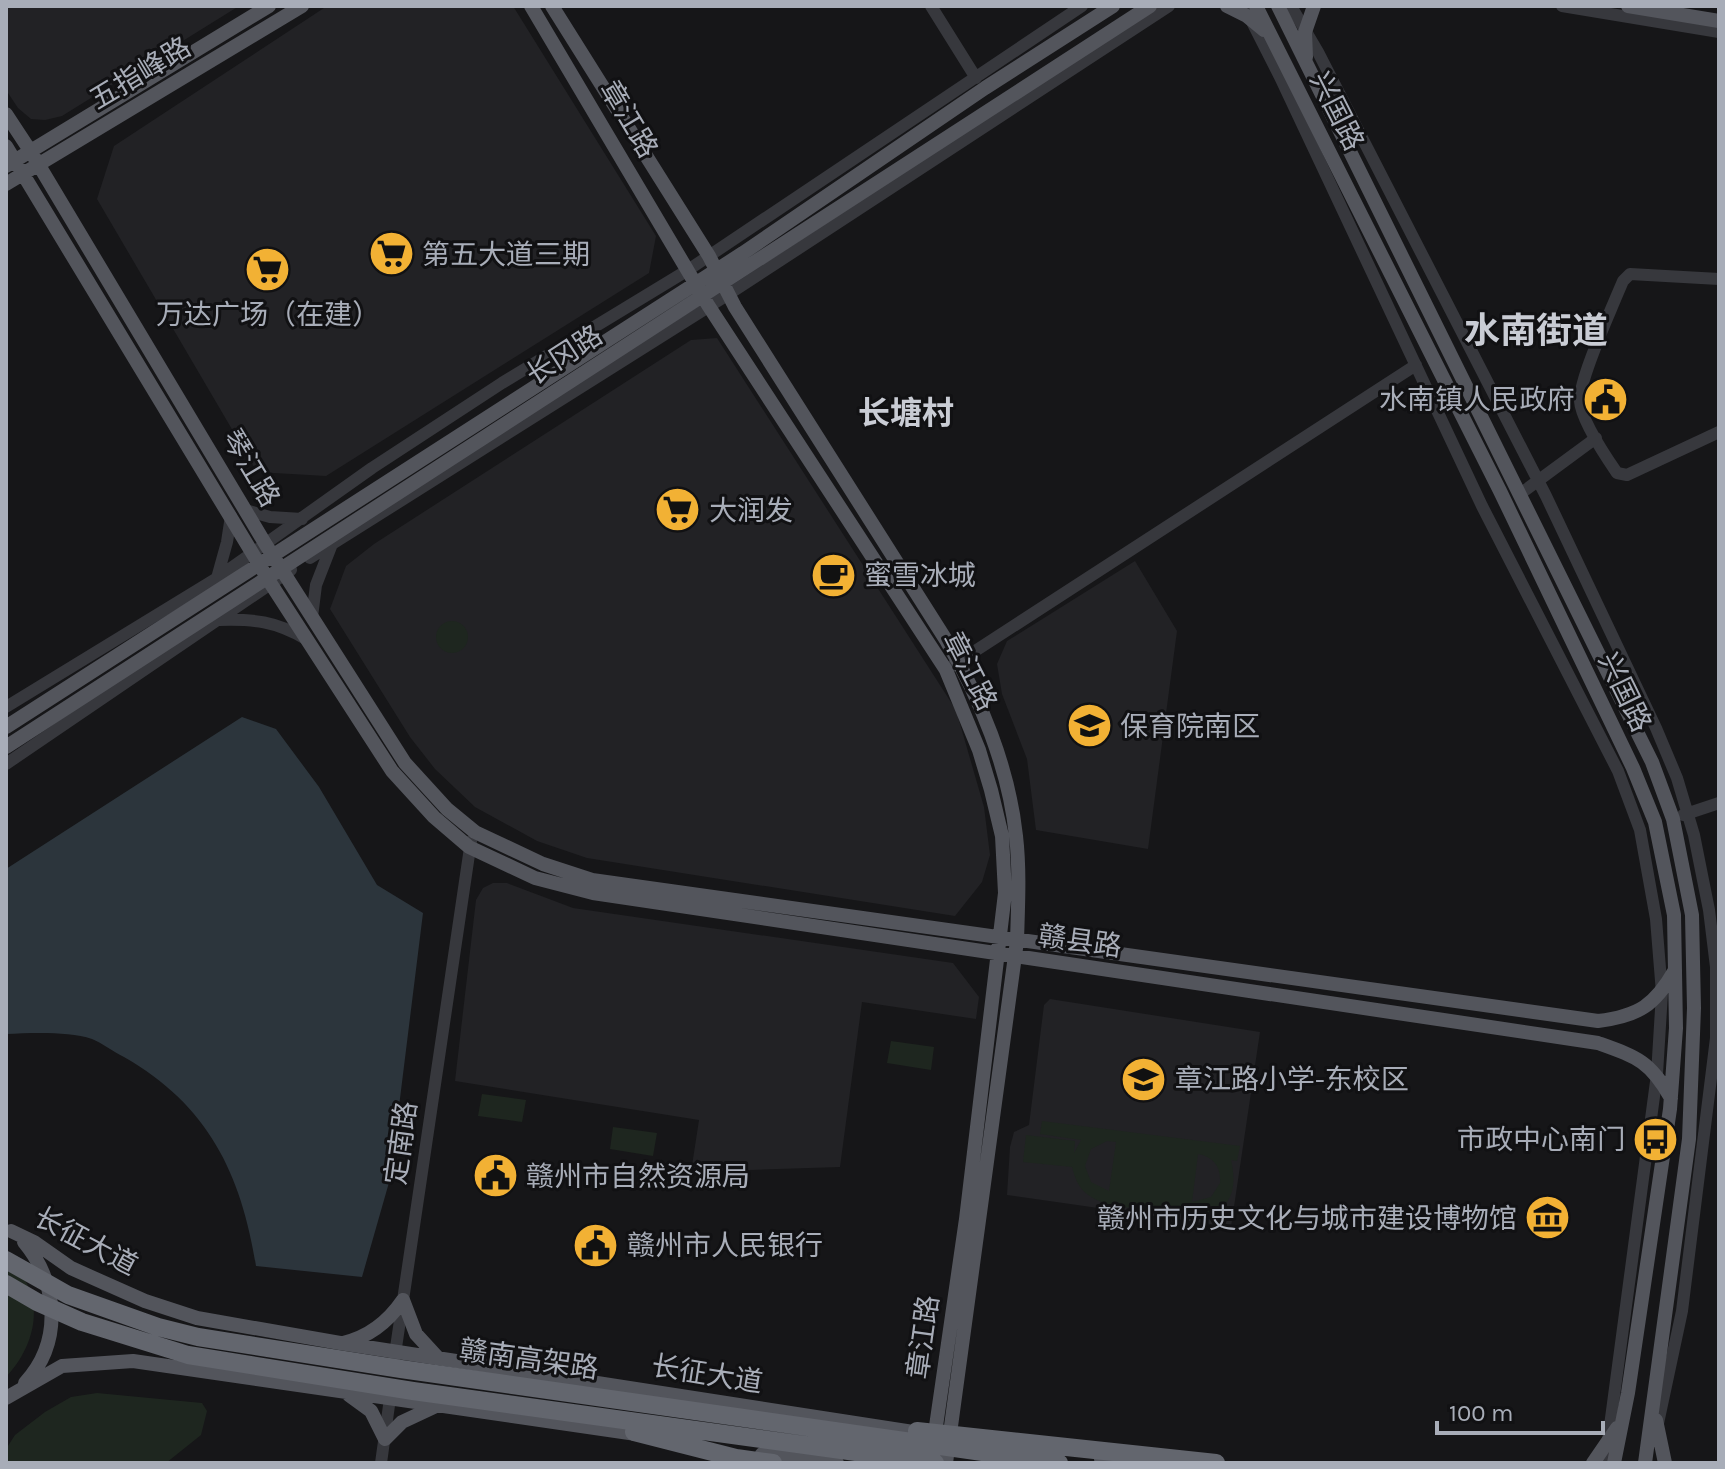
<svg xmlns="http://www.w3.org/2000/svg" width="1725" height="1469" font-family="Karla,'Noto Sans SC',sans-serif">
<rect width="100%" height="100%" fill="#161618"/>
<path fill="#222225" d="M 6,6 L 239,6 L 62,116 L 45,120 L 31,119 L 18,108 L 6,90 Z
M 327,6 L 513,6 L 656,236 L 649,273 L 326,476 L 257,472 L 97,199 L 114,146 Z
M 717,338 L 956,710 L 984,807 L 990,855 L 982,882 L 955,916 L 587,858 L 537,841 L 475,807 L 435,769 L 410,737 L 330,609 L 346,566 L 374,544 L 691,340 Z
M 1135,561 L 1177,631 L 1148,849 L 1036,830 L 1027,759 L 1002,694 L 997,664 L 1007,641 Z
M 493,883 L 507,883 L 573,908 L 953,963 L 979,997 L 976,1019 L 862,1002 L 840,1167 L 691,1172 L 699,1120 L 455,1081 L 476,900 L 483,888 Z
M 1050,999 L 1260,1032 L 1231,1227 L 1007,1195 L 1010,1147 L 1014,1132 L 1029,1125 L 1044,1005 Z"/>
<path fill="#1e261f" fill-rule="evenodd" d="M436 637a16 16 0 1 1 32 0a16 16 0 1 1-32 0Z
M 891,1041 L 934,1047 L 931,1070 L 887,1063 Z
M 482,1094 L 526,1100 L 522,1122 L 478,1116 Z
M 1042,1121 L 1240,1146 L 1237,1161 L 1231,1160 C 1246,1226 1189,1216 1148,1210 C 1128,1207 1103,1207 1087,1194 C 1078,1187 1075,1178 1072,1167 L 1023,1162 L 1026,1135 L 1075,1141 L 1074,1153 L 1081,1140 L 1040,1134 ZM 1107,1141 L 1116,1142 L 1109,1191 L 1091,1182 L 1085,1166 L 1091,1149 ZM 1198,1154 C 1214,1157 1221,1167 1220,1183 L 1211,1197 L 1192,1202 Z
M 613,1127 L 657,1133 L 653,1156 L 610,1149 Z
M 6,1255 C 12,1263 20,1271 25,1280 C 44,1313 30,1352 6,1377 Z
M 97,1393 L 202,1403 L 207,1411 L 201,1435 L 166,1463 L 6,1463 L 6,1449 L 15,1435 L 45,1412 L 71,1397 Z"/>
<path fill="#2c353c" d="M 242,717 L 276,729 L 319,787 L 377,885 L 423,913 L 390,1179 L 362,1277 L 256,1266 C 241,1173 208,1105 124,1057 C 114,1052 102,1043 92,1039 C 68,1031 31,1033 6,1034 L 6,869 Z"/>
<g fill="none" stroke-linecap="round" stroke-linejoin="round">
<path stroke="#37383d" stroke-width="12" d="M 931,6 L 976,78
M 1244,6 L 1280,77 L 1482,506 L 1618,771 L 1640,830 L 1656,919 L 1662,993 L 1657,1074 L 1605,1463
M 1291,6 L 1318,52 L 1546,496 L 1656,728 L 1677,778 L 1694,835 L 1709,910 L 1716,967 L 1716,1038 L 1682,1311 L 1657,1428
M 1562,6 L 1719,32
M 1719,279 L 1630,274 L 1623,281 L 1617,295 C 1608,317 1579,380 1580,401 C 1581,420 1606,457 1617,473 L 1627,475 L 1719,432
M 1520,494 L 1596,438
M 245,510 L 270,517 L 302,519
M 310,558 L 729,294 L 1169,6
M 217,578 L 227,542 L 231,516
M 312,617 L 316,585 L 332,544
M 219,620 C 254,619 275,621 306,639
M 952,666 L 1416,365
M 6,707 L 217,578 L 372,468 L 502,383 L 688,270 L 1082,6
M 6,764 L 291,570
M 1683,815 L 1719,803
M 394,1361 L 471,841
M 381,1463 L 391,1391"/>
<path stroke="#53555c" stroke-width="14" d="M 531,6 L 708,305 L 946,670 L 979,750 L 991,790 L 1002,836 L 1005,893 L 966,1219 L 934,1440
M 552,6 L 709,256 L 735,307 L 946,640 C 980,698 1009,768 1016,836 C 1020,871 1018,906 1017,941 L 946,1463
M 1227,6 L 1247,16 L 1264,30
M 1256,6 L 1500,491 L 1633,768 L 1655,822 L 1674,915 L 1676,1028 L 1670,1109 L 1628,1393 L 1614,1463
M 1278,6 L 1652,762 L 1673,819 L 1692,915 L 1694,1008 L 1689,1139 L 1645,1463
M 1628,6 L 1719,21
M 1306,57 L 1305,32 L 1314,6
M 6,114 L 31,152 L 266,545 L 405,763 L 447,809 L 475,832 L 543,864 L 592,880 L 1598,1021 C 1639,1016 1655,1005 1675,970
M 6,146 L 271,584 L 392,771 L 434,817 L 469,847 L 535,878 L 593,893 L 1598,1043 C 1637,1057 1650,1061 1671,1098
M 6,166 L 269,6
M 6,184 L 302,6
M 6,727 L 743,253 L 985,88 L 1113,6
M 6,747 L 1150,6
M 11,1231 L 34,1242 L 71,1268 L 145,1301 L 197,1318 L 340,1343 L 926,1434
M 24,1242 C 58,1283 63,1342 25,1383
M 403,1300 L 416,1334 L 438,1358
M 343,1343 C 369,1337 388,1322 403,1300
M 349,1395 L 371,1411 L 385,1439
M 6,1398 L 62,1366 L 133,1361 L 643,1435
M 1656,1420 L 1665,1463
M 385,1439 L 402,1422 L 434,1407
M 762,1454 L 837,1463
M 1101,1459 L 1129,1463
M 1593,1463 L 1617,1428"/>
<path stroke="#63666e" stroke-width="18" d="M 6,1260 L 68,1295 L 158,1327 L 198,1337 L 401,1369 L 1059,1463
M 6,1284 L 37,1302 L 82,1322 L 188,1355 L 413,1391 L 935,1463
M 917,1431 L 1216,1463
M 634,1432 L 736,1458 L 773,1463"/>
</g>
<defs>
<symbol id="supermarket-disc" viewBox="-11 -11 22 22"><circle r="9.5" fill="#f2b134" stroke="#111113"/><path d="M-6-5.5h2.5l.6 2H6L4.5 2H-2.5L-4.4-4H-6ZM-1.5 3.2a1.3 1.3 0 1 0 .1 0ZM3 3.2a1.3 1.3 0 1 0 .1 0Z" fill="#111"/></symbol>
<symbol id="civic-disc" viewBox="-11 -11 22 22"><circle r="9.5" fill="#f2b134" stroke="#111113"/><path d="M-.6-6.5H3V-4.5H.6V-3L4-1V1h2V6H-6V1h2V-1L-.6-3ZM-1.2 2.5V6h2.4V2.5Z" fill="#111"/></symbol>
<symbol id="cafe-disc" viewBox="-11 -11 22 22"><circle r="9.5" fill="#f2b134" stroke="#111113"/><path d="M-5.5-4.5H6V0H3Q3 3.5 0 3.5H-2.5Q-5.5 3.5-5.5 0ZM3-3.2v2h1.7v-2ZM-6 4.5H4V6H-6Z" fill="#111"/></symbol>
<symbol id="school-disc" viewBox="-11 -11 22 22"><circle r="9.5" fill="#f2b134" stroke="#111113"/><path d="M0-5L7-2L0 1L-7-2ZM-4 1L0 2.5L4 1V4Q0 6-4 4Z" fill="#111"/></symbol>
<symbol id="bus-disc" viewBox="-11 -11 22 22"><circle r="9.5" fill="#f2b134" stroke="#111113"/><path d="M-5-6H5V4H4V6H2V4H-2V6H-4V4H-5ZM-3.5-4V0h7V-4ZM-3.5 1.2v1.5H-2V1.2ZM2 1.2v1.5H3.5V1.2Z" fill="#111"/></symbol>
<symbol id="museum-disc" viewBox="-11 -11 22 22"><circle r="9.5" fill="#f2b134" stroke="#111113"/><path d="M0-6L6-3V-2H-6V-3ZM-5-1h2V3h-2ZM-1-1h2V3h-2ZM3-1h2V3H3ZM-6 4H6V6H-6Z" fill="#111"/></symbol>
</defs>
<g fill-rule="evenodd">
<use href="#supermarket-disc" x="366" y="228" width="51" height="51"/>
<use href="#supermarket-disc" x="242" y="244" width="51" height="51"/>
<use href="#civic-disc" x="1580" y="374" width="51" height="51"/>
<use href="#supermarket-disc" x="652" y="484" width="51" height="51"/>
<use href="#cafe-disc" x="808" y="550" width="51" height="51"/>
<use href="#school-disc" x="1064" y="700" width="51" height="51"/>
<use href="#school-disc" x="1118" y="1054" width="51" height="51"/>
<use href="#bus-disc" x="1630" y="1114" width="51" height="51"/>
<use href="#civic-disc" x="470" y="1150" width="51" height="51"/>
<use href="#museum-disc" x="1522" y="1192" width="51" height="51"/>
<use href="#civic-disc" x="570" y="1220" width="51" height="51"/>
</g>
<g text-anchor="middle" dominant-baseline="central" stroke-width="6" stroke-linejoin="round" paint-order="stroke">
<g font-size="28" fill="#a8adb8" stroke="#111113">
<text transform="translate(140 73) rotate(-31)">五指峰路</text>
<text transform="translate(1337 111) rotate(63)">兴国路</text>
<text transform="translate(629 119) rotate(59)">章江路</text>
<text transform="translate(564 355) rotate(-33)">长冈路</text>
<text transform="translate(251 468) rotate(59)">琴江路</text>
<text transform="translate(970 671) rotate(63)">章江路</text>
<text transform="translate(1625 692) rotate(64)">兴国路</text>
<text transform="translate(1080 941) rotate(8)">赣县路</text>
<text transform="translate(401 1143) rotate(-82)">定南路</text>
<text transform="translate(86 1241) rotate(28)">长征大道</text>
<text transform="translate(923 1337) rotate(-82)">章江路</text>
<text transform="translate(529 1359) rotate(8)">赣南高架路</text>
<text transform="translate(707 1374) rotate(9)">长征大道</text>
</g>
<g font-size="28" fill="#a8adb8" stroke="#111113" text-anchor="start">
<text x="422" y="254">第五大道三期</text>
<text x="268" y="314" text-anchor="middle">万达广场（在建）</text>
<text x="1575" y="399" text-anchor="end">水南镇人民政府</text>
<text x="709" y="510">大润发</text>
<text x="864" y="575">蜜雪冰城</text>
<text x="1120" y="726">保育院南区</text>
<text x="1175" y="1079">章江路小学-东校区</text>
<text x="1625" y="1139" text-anchor="end">市政中心南门</text>
<text x="526" y="1176">赣州市自然资源局</text>
<text x="1517" y="1218" text-anchor="end">赣州市历史文化与城市建设博物馆</text>
<text x="627" y="1245">赣州市人民银行</text>
</g>
<g font-size="32" font-weight="bold" fill="#c9ccd4" stroke="#111113">
<text x="906" y="413">长塘村</text>
</g>
<g font-size="36" font-weight="bold" fill="#c9ccd4" stroke="#111113">
<text x="1536" y="331">水南街道</text>
</g>
</g>
<rect width="1725" height="1469" fill="none" stroke="#a8adb8" stroke-width="16"/>
<path d="M1437 1421v12h166v-12" fill="none" stroke="#a8adb8" stroke-width="4"/>
<text x="1449" y="1421" font-size="24" fill="#a8adb8" stroke="#111113" stroke-width="6" paint-order="stroke">100 m</text>
</svg>
